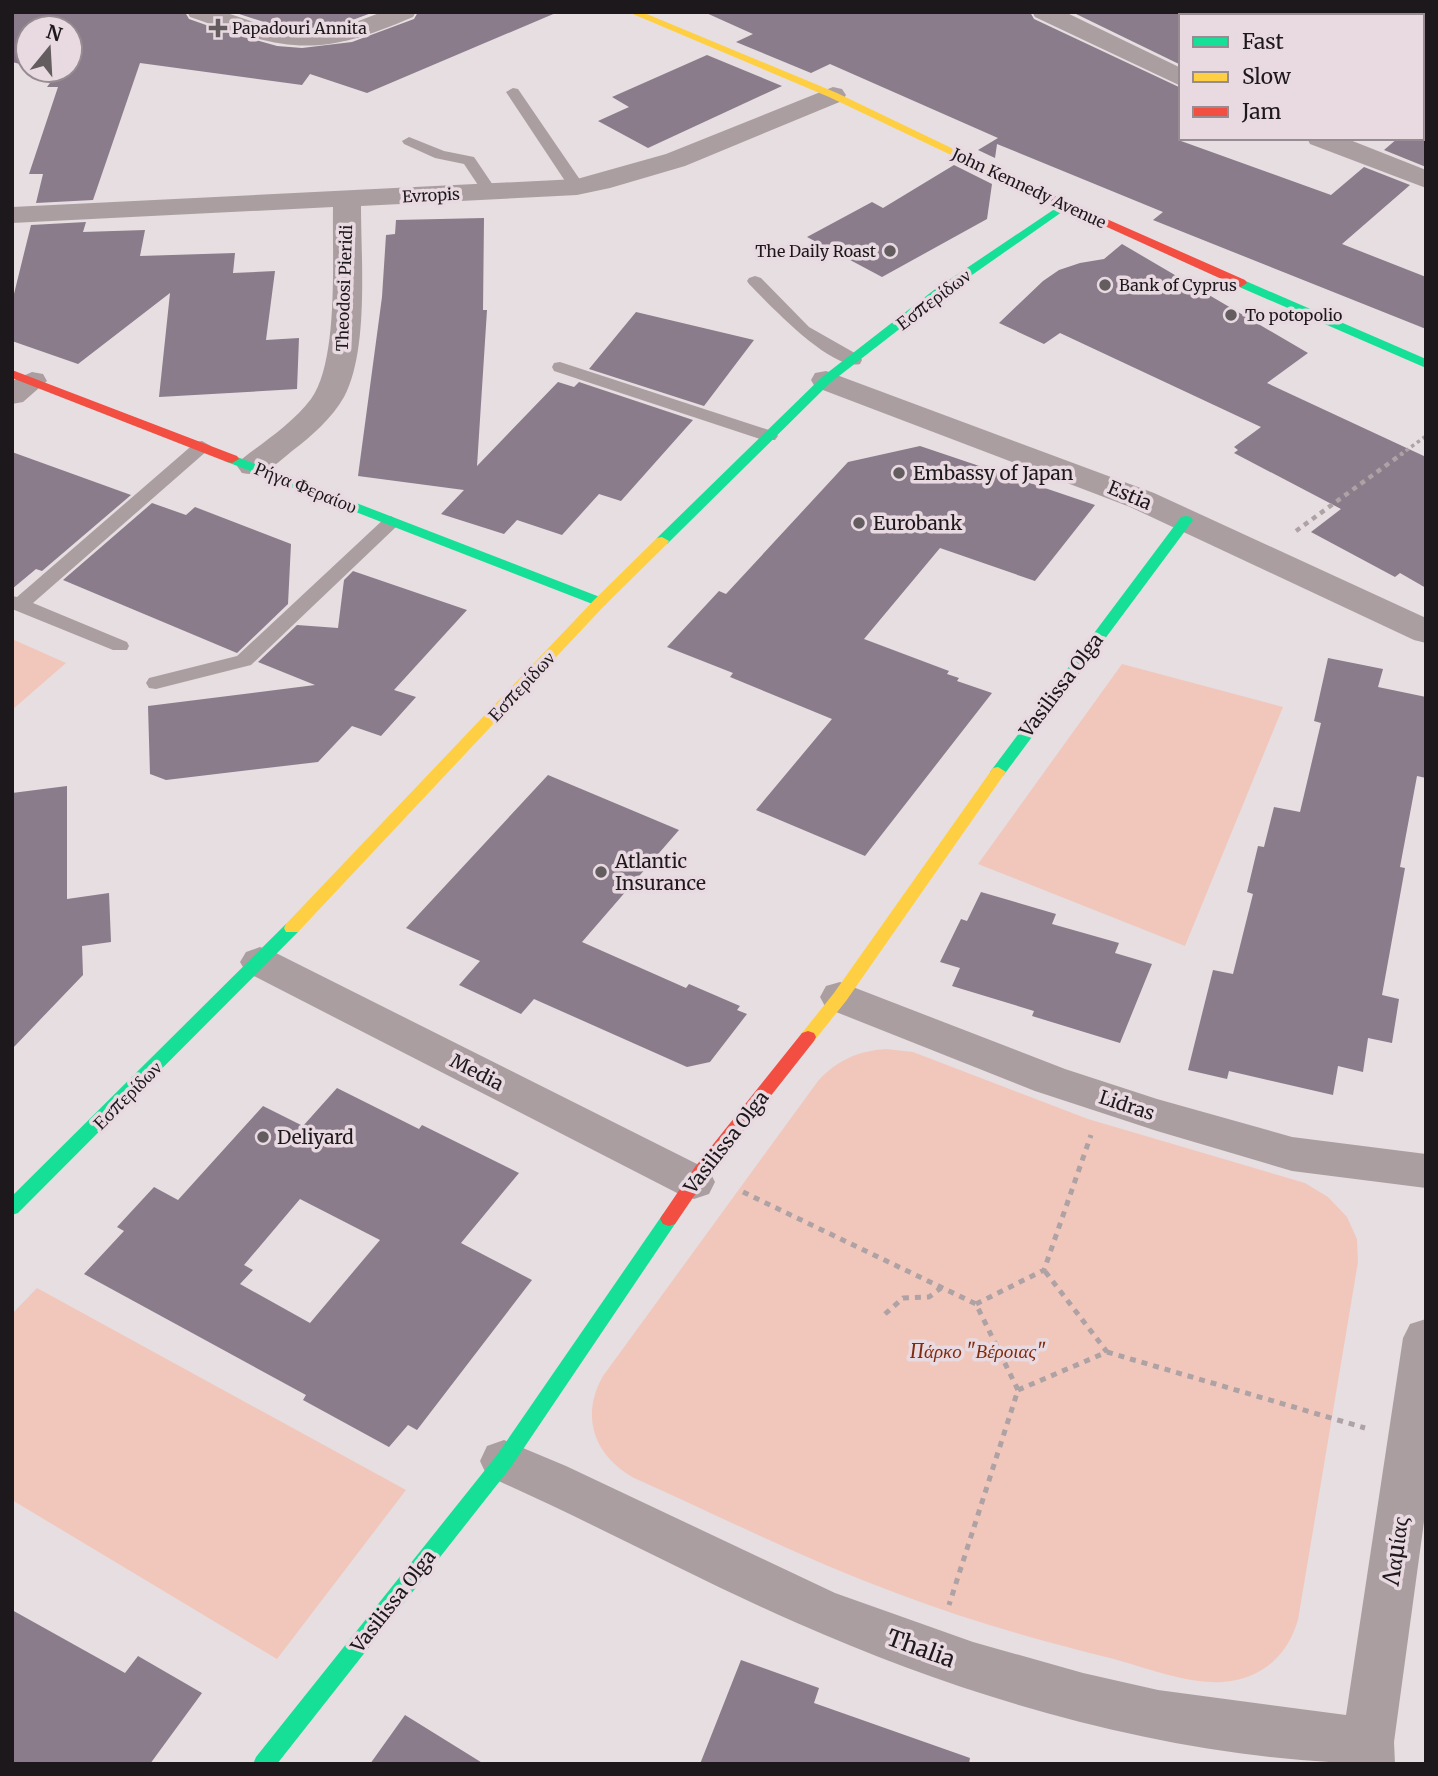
<svg xmlns="http://www.w3.org/2000/svg" width="1438" height="1776" font-family="Merriweather,serif">
<rect width="100%" height="100%" fill="#e6dee1"/>
<path fill="#f1c7bc" d="M 12,639 L 66,663 L 12,710 Z
M 1122,664 L 1283,707 L 1185,946 L 978,864 Z
M 886,1049 L 913,1052 L 1088,1119 L 1305,1183 L 1328,1197 L 1347,1217 L 1357,1239 L 1358,1262 L 1298,1620 C 1287,1657 1261,1679 1222,1682 C 1187,1684 1147,1668 1114,1659 C 1041,1641 966,1620 896,1593 C 807,1560 721,1517 634,1478 C 594,1456 580,1416 603,1376 L 818,1081 C 837,1060 858,1051 886,1049 Z
M 37,1288 L 406,1490 L 277,1659 L 12,1500 L 12,1314 Z"/>
<path fill="#8a7c8a" fill-rule="evenodd" d="M 12,12 L 185,12 L 189,19 L 223,31 L 277,46 L 302,48 L 352,42 L 414,19 L 418,12 L 558,12 L 367,93 L 310,74 L 302,85 L 140,63 L 93,200 L 36,203 L 43,174 L 29,174 L 58,87 L 47,87 L 58,72 L 50,70 L 70,70 L 70,28 L 28,28 L 28,66 L 12,62 Z
M 233,12 L 374,12 L 339,25 L 302,29 L 267,23 Z
M 704,12 L 1030,12 L 1034,19 L 1181,88 L 1181,141 L 1331,195 L 1364,167 L 1410,185 L 1342,244 L 1426,277 L 1426,329 L 1153,220 L 1163,212 L 997,144 L 995,158 L 978,150 L 998,138 L 830,64 L 811,73 L 736,42 L 753,34 Z
M 1072,12 L 1181,12 L 1181,65 Z
M 707,55 L 782,86 L 648,148 L 598,121 L 629,107 L 612,97 Z
M 1398,138 L 1426,138 L 1426,167 L 1384,150 Z
M 954,165 L 992,184 L 987,219 L 882,277 L 807,237 L 872,202 L 883,208 Z
M 484,218 L 483,310 L 487,310 L 477,466 L 558,382 L 574,387 L 579,382 L 693,420 L 621,501 L 599,494 L 562,535 L 517,520 L 504,534 L 441,514 L 464,490 L 358,476 L 382,297 L 386,235 L 395,234 L 396,220 Z
M 86,222 L 83,232 L 145,230 L 140,256 L 235,253 L 233,273 L 275,271 L 266,340 L 299,338 L 297,389 L 159,397 L 170,293 L 78,364 L 12,341 L 12,302 L 31,225 Z
M 1122,244 L 1308,353 L 1267,383 L 1426,457 L 1426,588 L 1400,573 L 1395,577 L 1311,532 L 1341,509 L 1234,453 L 1238,450 L 1234,447 L 1261,427 L 1060,333 L 1044,344 L 999,323 L 1043,281 L 1059,270 L 1080,263 L 1104,259 Z
M 636,312 L 754,340 L 704,406 L 589,369 Z
M 920,446 L 1095,505 L 1035,581 L 940,548 L 864,639 L 949,671 L 947,674 L 959,678 L 957,681 L 992,693 L 865,856 L 756,810 L 832,719 L 730,677 L 733,673 L 667,647 L 719,591 L 726,594 L 848,462 Z
M 12,452 L 131,495 L 42,571 L 36,569 L 12,589 Z
M 152,503 L 186,515 L 195,507 L 291,544 L 288,604 L 237,653 L 63,580 Z
M 353,571 L 467,610 L 394,690 L 416,697 L 381,736 L 352,726 L 318,762 L 166,780 L 150,774 L 148,706 L 315,685 L 258,662 L 297,625 L 338,628 L 344,580 Z
M 1328,658 L 1383,669 L 1378,687 L 1426,697 L 1426,778 L 1417,776 L 1400,867 L 1405,868 L 1382,995 L 1399,999 L 1392,1043 L 1368,1038 L 1363,1072 L 1338,1066 L 1333,1095 L 1229,1071 L 1227,1079 L 1188,1070 L 1213,970 L 1233,974 L 1253,894 L 1247,892 L 1258,846 L 1264,847 L 1274,807 L 1300,812 L 1321,723 L 1314,721 Z
M 548,775 L 679,830 L 582,942 L 686,988 L 689,984 L 740,1006 L 737,1010 L 747,1014 L 710,1062 L 687,1067 L 534,999 L 521,1014 L 459,985 L 480,961 L 406,928 Z
M 67,786 L 67,899 L 109,893 L 111,942 L 82,946 L 83,975 L 12,1049 L 12,793 Z
M 981,892 L 1056,914 L 1052,924 L 1119,943 L 1115,953 L 1152,964 L 1120,1043 L 1032,1016 L 1034,1011 L 952,986 L 960,968 L 940,962 L 961,919 L 967,921 Z
M 337,1088 L 419,1129 L 422,1125 L 519,1173 L 461,1243 L 532,1280 L 417,1430 L 408,1425 L 389,1447 L 303,1400 L 306,1395 L 84,1274 L 124,1231 L 117,1227 L 154,1187 L 178,1200 L 263,1106 L 303,1126 ZM 300,1199 L 380,1240 L 310,1323 L 240,1284 L 253,1270 L 244,1265 Z
M 12,1610 L 125,1673 L 138,1656 L 202,1693 L 150,1764 L 12,1764 Z
M 741,1660 L 819,1688 L 814,1703 L 970,1758 L 969,1764 L 700,1764 Z
M 405,1715 L 484,1764 L 370,1764 Z"/>
<g fill="none" stroke-linecap="round" stroke-linejoin="round">
<path stroke="#aea2a5" stroke-width="3.5" stroke-dasharray="3.5 3.5" stroke-linecap="butt" d="M 1400,455 L 1426,436"/>
<path stroke="#aea2a5" stroke-width="4.5" stroke-dasharray="5 5" stroke-linecap="butt" d="M 1296,531 L 1403,453"/>
<path stroke="#aea2a5" stroke-width="5" stroke-dasharray="6 6" stroke-linecap="butt" d="M 743,1192 L 976,1304 L 1018,1390 L 949,1605
M 976,1304 L 1044,1270 L 1091,1135
M 885,1314 L 903,1298 L 929,1297 L 941,1288
M 1107,1352 L 1365,1428
M 1018,1390 L 1107,1352 L 1044,1270"/>
<path fill="#ab9ea0" fill-rule="evenodd" d="M 513,88 L 518,89 L 585,187 L 582,190 L 577,192 L 569,187 L 506,92 Z
M 409,137 L 444,151 L 474,157 L 497,191 L 489,196 L 484,194 L 464,164 L 435,158 L 404,144 L 402,141 Z
M 755,276 L 761,278 L 809,327 L 860,356 L 862,360 L 860,364 C 831,371 769,304 749,284 L 747,281 L 749,278 Z
M 560,362 L 775,432 L 778,436 L 775,440 L 763,440 L 554,371 L 552,367 L 554,363 Z
M 202,441 L 211,446 L 208,450 L 33,603 L 127,642 L 129,646 L 127,650 L 113,650 L 12,609 L 12,596 L 17,597 L 196,442 Z
M 391,516 L 400,522 L 397,526 L 251,665 L 156,689 L 149,688 L 146,683 L 149,678 L 237,656 L 385,518 Z"/>
<path fill="#ab9ea0" fill-rule="evenodd" d="M 187,12 L 224,12 L 266,26 L 302,32 L 340,28 L 382,12 L 416,12 L 413,17 C 316,59 287,51 190,17 Z
M 1032,12 L 1065,12 L 1181,68 L 1181,86 L 1035,17 Z
M 1399,12 L 1426,12 L 1426,22 L 1422,23 L 1422,16 L 1401,16 Z
M 833,87 L 842,89 L 846,95 L 842,101 L 685,166 L 610,188 L 577,195 L 361,206 C 361,259 369,350 344,397 C 332,418 312,436 292,451 C 276,464 264,478 242,473 L 237,466 L 242,459 C 265,441 293,423 311,399 C 339,360 332,256 333,207 L 12,223 L 12,207 L 577,179 L 666,154 Z
M 1307,138 L 1345,138 L 1426,170 L 1426,188 L 1310,144 Z
M 826,371 L 1154,493 L 1426,618 L 1426,643 L 1414,640 L 1130,507 L 815,387 L 811,380 L 815,373 Z
M 32,372 L 43,374 L 47,381 L 23,402 L 12,404 L 12,381 Z
M 260,947 L 274,952 L 709,1170 L 715,1182 L 709,1194 L 694,1199 L 679,1194 L 246,972 L 240,962 L 246,952 Z
M 840,982 L 1065,1069 L 1157,1099 L 1292,1137 L 1426,1154 L 1426,1188 L 1292,1171 L 1157,1131 L 1035,1091 L 826,1008 L 820,997 L 826,986 Z
M 1426,1319 L 1426,1507 L 1394,1742 L 1395,1764 C 1191,1764 983,1705 797,1623 C 692,1577 592,1522 487,1476 L 480,1461 L 487,1446 L 504,1440 L 566,1466 L 835,1593 L 973,1642 L 1083,1673 L 1158,1690 L 1346,1715 L 1403,1338 L 1410,1324 Z"/>
<path fill="#16e098" fill-rule="evenodd" d="M 1065,202 L 1071,205 L 1069,207 L 942,296 L 830,383 L 667,544 L 657,544 L 655,541 L 657,538 L 822,377 L 934,290 Z
M 1241,279 L 1426,359 L 1426,368 L 1237,286 L 1235,283 Z
M 232,455 L 605,599 L 607,602 L 605,605 L 595,605 L 227,462 L 225,459 Z
M 1186,516 L 1191,517 L 1193,520 L 1191,523 L 1003,776 L 993,776 L 990,772 L 993,768 L 1181,517 Z
M 292,922 L 300,928 L 298,932 L 18,1213 L 12,1215 L 12,1196 L 286,924 Z
M 669,1212 L 675,1214 L 678,1219 L 675,1224 L 511,1467 L 277,1764 L 253,1764 L 256,1757 L 497,1455 L 663,1214 Z"/>
<path fill="#ffcf43" fill-rule="evenodd" d="M 628,12 L 642,12 L 837,93 L 1022,182 L 1012,184 L 829,97 Z
M 662,537 L 669,541 L 667,544 L 605,605 L 298,932 L 286,932 L 284,928 L 286,924 L 595,599 L 657,538 Z
M 998,767 L 1006,772 L 1003,776 L 846,1001 L 814,1041 L 802,1041 L 800,1037 L 802,1033 L 834,993 L 993,768 Z"/>
<path fill="#f24e42" fill-rule="evenodd" d="M 1016,179 L 1245,280 L 1247,283 L 1241,287 L 1237,286 L 1012,184 L 1010,182 Z
M 12,370 L 237,456 L 239,459 L 232,463 L 227,462 L 12,378 Z
M 808,1031 L 814,1033 L 816,1037 L 814,1041 L 707,1177 L 675,1224 L 669,1226 L 663,1224 L 660,1219 L 663,1214 L 695,1167 L 802,1033 Z"/>
</g>
<g fill="#635d60" stroke="#e9dae1" stroke-width="2.5">
<path d="M214.5 17.5h7v7h7v7h-7v7h-7v-7h-7v-7h7z"/>
<circle cx="890" cy="251" r="7"/>
<circle cx="1105" cy="285" r="7"/>
<circle cx="1231" cy="315" r="7"/>
<circle cx="899" cy="473" r="7"/>
<circle cx="859" cy="523" r="7"/>
<circle cx="601" cy="872" r="7"/>
<circle cx="263" cy="1137" r="7"/>
</g>
<g text-anchor="middle" dominant-baseline="central" stroke-width="7" stroke-linejoin="round" paint-order="stroke">
<g font-size="16" fill="#1d181b" stroke="#e9dae1" text-anchor="start">
<text x="232" y="28">Papadouri Annita</text>
<text x="876" y="251" text-anchor="end">The Daily Roast</text>
<text x="1119" y="285">Bank of Cyprus</text>
<text x="1245" y="315">To potopolio</text>
</g>
<g font-size="16" fill="#1d181b" stroke="#e9dae1">
<text transform="translate(1029 188) rotate(25)">John Kennedy Avenue</text>
<text transform="translate(431 195) rotate(-3)">Evropis</text>
<text transform="translate(344 288) rotate(-88)">Theodosi Pieridi</text>
</g>
<g font-size="19" fill="#1d181b" stroke="#e9dae1">
<text transform="translate(933 299) rotate(-37)">Εσπερίδων</text>
<text transform="translate(306 487) rotate(22)">Ρήγα Φεραίου</text>
<text transform="translate(1130 495) rotate(23)">Estia</text>
<text transform="translate(1061 685) rotate(-53)">Vasilissa Olga</text>
<text transform="translate(521 686) rotate(-47)">Εσπερίδων</text>
<text transform="translate(477 1072) rotate(27)">Media</text>
<text transform="translate(127 1095) rotate(-45)">Εσπερίδων</text>
<text transform="translate(1127 1105) rotate(18)">Lidras</text>
<text transform="translate(726 1142) rotate(-52)">Vasilissa Olga</text>
<text transform="translate(393 1601) rotate(-52)">Vasilissa Olga</text>
</g>
<g font-size="19" fill="#1d181b" stroke="#e9dae1" text-anchor="start">
<text x="913" y="473">Embassy of Japan</text>
<text x="873" y="523">Eurobank</text>
<text x="615" y="861">Atlantic<tspan x="615" dy="22">Insurance</tspan></text>
<text x="277" y="1137">Deliyard</text>
</g>
<g font-size="19" font-style="italic" fill="#802b0d" stroke="#e9dae1">
<text x="978" y="1351">Πάρκο "Βέροιας"</text>
</g>
<g font-size="23" fill="#1d181b" stroke="#e9dae1">
<text transform="translate(1395 1551) rotate(-82)">Λαμίας</text>
<text transform="translate(921 1648) rotate(20)">Thalia</text>
</g>
</g>
<rect width="1438" height="1776" fill="none" stroke="#1d181b" stroke-width="28"/>
<rect x="1179" y="14" width="245" height="126" fill="#e9dae1" stroke="#978c92" stroke-width="2"/>
<rect x="1193" y="37" width="35" height="10" fill="#16e098" stroke="#978c92" stroke-width="2"/>
<text x="1242" y="49" font-size="21" fill="#1d181b">Fast</text>
<rect x="1193" y="72" width="35" height="10" fill="#ffcf43" stroke="#978c92" stroke-width="2"/>
<text x="1242" y="84" font-size="21" fill="#1d181b">Slow</text>
<rect x="1193" y="107" width="35" height="10" fill="#f24e42" stroke="#978c92" stroke-width="2"/>
<text x="1242" y="119" font-size="21" fill="#1d181b">Jam</text>
<g transform="translate(49 49) rotate(18)"><circle r="33" fill="#e9dae1" stroke="#978c92" stroke-width="2"/>
<path d="M0-5L12 26L0 18L-12 26Z" fill="#635d60"/>
<text y="-10" font-size="19" font-weight="bold" text-anchor="middle" fill="#1d181b">N</text>
</g>
</svg>
